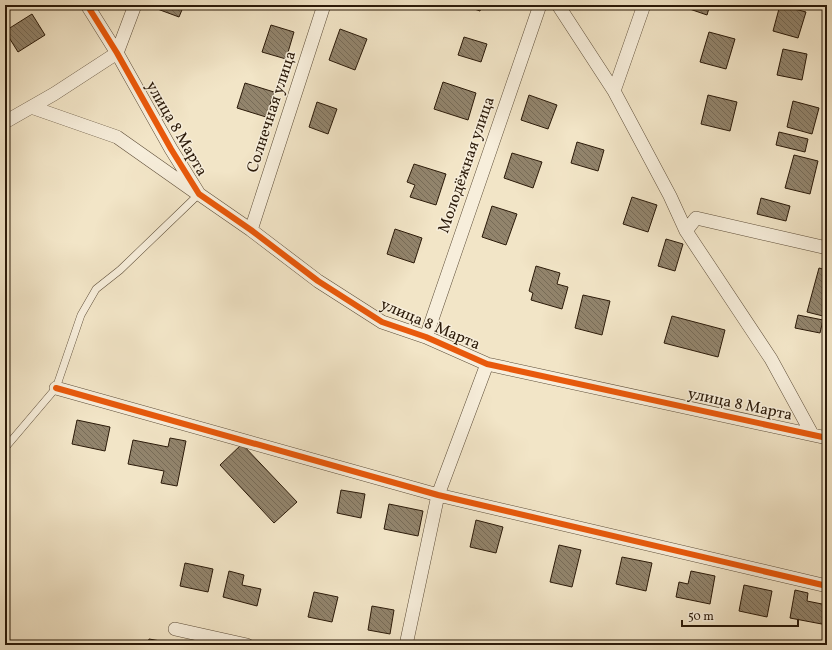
<svg xmlns="http://www.w3.org/2000/svg" width="832" height="650" font-family="Vollkorn,serif">
<defs>
<pattern id="building-back-hatch" width="6" height="6" patternUnits="userSpaceOnUse"><rect width="6" height="6" fill="#92846c"/><path d="M-1 5l2 2M0 0l6 6M5-1l2 2" fill="none" stroke="#776b57"/></pattern>
</defs>
<rect width="100%" height="100%" fill="#f2e5c7"/>
<filter id="stains"><feTurbulence type="fractalNoise" baseFrequency=".005" numOctaves="4"/><feColorMatrix values="0 0 0 0 .2 0 0 0 0 .09 0 0 0 0 .02 0 0 0 .5 -.17"/></filter>
<radialGradient id="worn" r=".72"><stop offset=".6" stop-color="#630" stop-opacity="0"/><stop offset="1" stop-color="#630" stop-opacity=".3"/></radialGradient>
<path fill="url(#building-back-hatch)" stroke="#2b1a09" d="M 152,5 L 184,5 L 179,17 L 152,7 Z
M 463,5 L 482,5 L 480,11 Z
M 678,5 L 710,5 L 707,15 Z
M 780,5 L 806,12 L 798,38 L 773,31 Z
M 32,14 L 45,35 L 18,52 L 5,31 Z
M 271,25 L 294,32 L 286,59 L 262,52 Z
M 340,29 L 367,39 L 355,70 L 329,60 Z
M 709,32 L 735,39 L 726,69 L 700,62 Z
M 464,37 L 487,44 L 481,62 L 458,55 Z
M 783,49 L 807,54 L 802,80 L 777,75 Z
M 443,82 L 476,93 L 468,120 L 434,109 Z
M 245,83 L 274,92 L 266,117 L 237,108 Z
M 529,95 L 557,105 L 548,129 L 521,120 Z
M 708,95 L 737,102 L 730,131 L 701,124 Z
M 793,101 L 819,108 L 812,134 L 787,127 Z
M 317,102 L 337,109 L 328,134 L 309,127 Z
M 779,132 L 808,139 L 805,152 L 776,145 Z
M 577,142 L 604,150 L 598,171 L 571,163 Z
M 512,153 L 542,162 L 533,188 L 504,178 Z
M 794,155 L 818,161 L 810,194 L 785,188 Z
M 414,164 L 446,174 L 436,205 L 410,197 L 415,185 L 407,182 Z
M 632,197 L 657,205 L 648,232 L 623,224 Z
M 761,198 L 790,206 L 786,221 L 757,214 Z
M 492,206 L 517,214 L 506,245 L 482,237 Z
M 395,229 L 422,238 L 414,263 L 387,254 Z
M 666,239 L 683,244 L 675,271 L 658,266 Z
M 536,266 L 560,273 L 557,284 L 568,287 L 562,309 L 531,300 L 533,293 L 529,291 Z
M 819,268 L 827,270 L 827,317 L 807,312 Z
M 583,295 L 610,301 L 602,335 L 575,328 Z
M 798,315 L 823,320 L 820,333 L 795,328 Z
M 672,316 L 725,330 L 718,357 L 664,343 Z
M 77,420 L 110,427 L 105,451 L 72,444 Z
M 170,438 L 186,441 L 177,486 L 161,483 L 164,471 L 128,464 L 133,440 L 168,447 Z
M 242,444 L 297,502 L 274,523 L 220,465 Z
M 341,490 L 365,494 L 361,518 L 337,513 Z
M 389,504 L 423,511 L 418,536 L 384,529 Z
M 476,520 L 503,527 L 496,553 L 470,547 Z
M 559,545 L 581,550 L 572,587 L 550,582 Z
M 622,557 L 652,563 L 646,591 L 616,584 Z
M 185,563 L 213,569 L 208,592 L 180,586 Z
M 229,571 L 244,575 L 242,585 L 261,589 L 257,606 L 223,597 Z
M 691,571 L 715,576 L 710,604 L 676,597 L 679,582 L 688,584 Z
M 744,585 L 772,591 L 767,617 L 739,611 Z
M 795,590 L 808,593 L 807,601 L 827,605 L 827,625 L 790,618 Z
M 314,592 L 338,597 L 332,622 L 308,617 Z
M 372,606 L 394,610 L 390,634 L 368,630 Z
M 149,639 L 172,643 L 172,645 L 147,645 Z"/>
<g fill="none" stroke-linecap="round" stroke-linejoin="round">
<defs>
<path id="lane" d="M 5,448 L 56,388 L 81,315 L 96,289 L 120,270 L 199,194"/>
<path id="street" d="M 87,5 L 117,53 L 171,149 L 199,194 L 251,230 L 318,281 L 382,322 L 426,337 L 487,364 L 827,438
M 558,5 L 614,91 L 670,196 L 686,231 L 771,359 L 812,434
M 117,53 L 135,5
M 614,91 L 644,5
M 31,107 L 117,137 L 195,192
M 5,122 L 54,94 L 117,53
M 251,230 L 324,5
M 686,231 L 696,218 L 827,248
M 426,337 L 540,5
M 56,388 L 438,495 L 827,586
M 175,629 L 247,645
M 406,645 L 438,495 L 487,364"/>
</defs>
<use href="#lane" stroke="#5d4d38" stroke-width="8"/>
<use href="#street" stroke="#5d4d38" stroke-width="14"/>
<use href="#lane" stroke="#f7eedb" stroke-width="7"/>
<use href="#street" stroke="#f7eedb" stroke-width="13"/>
<defs>
<path id="cycleway" d="M 87,5 L 117,53 L 171,149 L 199,194 L 251,230 L 318,281 L 382,322 L 426,337 L 487,364 L 827,438
M 56,388 L 438,495 L 827,586"/>
</defs>
<use href="#cycleway" stroke="#f7eedb" stroke-width="8"/>
<use href="#cycleway" stroke="#e8590c" stroke-width="6"/>
</g>
<g text-anchor="middle" dominant-baseline="central" stroke-width="3" stroke-linejoin="round" paint-order="stroke">
<g font-size="16" fill="#2b1a09" stroke="#f7eedb">
<text transform="translate(272 112) rotate(-72)">Солнечная улица</text>
<text transform="translate(176 129) rotate(60)">улица 8 Марта</text>
<text transform="translate(467 165) rotate(-71)">Молодёжная улица</text>
<text transform="translate(430 325) rotate(23)">улица 8 Марта</text>
<text transform="translate(740 405) rotate(12)">улица 8 Марта</text>
</g>
</g>
<rect width="832" height="650" fill="none" stroke="#f2e5c7" stroke-width="20"/>
<rect x="6" y="6" width="820" height="638" fill="none" stroke="#2b1a09" stroke-width="2"/>
<rect x="10" y="10" width="812" height="630" fill="none" stroke="#2b1a09"/>
<path d="M682 620v6h116v-6" fill="none" stroke="#2b1a09" stroke-width="2"/>
<text x="688" y="620" font-size="12" fill="#2b1a09" stroke="#f7eedb" stroke-width="3" paint-order="stroke">50 m</text>
<rect width="100%" height="100%" filter="url(#stains)"/>
<rect width="100%" height="100%" fill="url(#worn)"/>
</svg>
